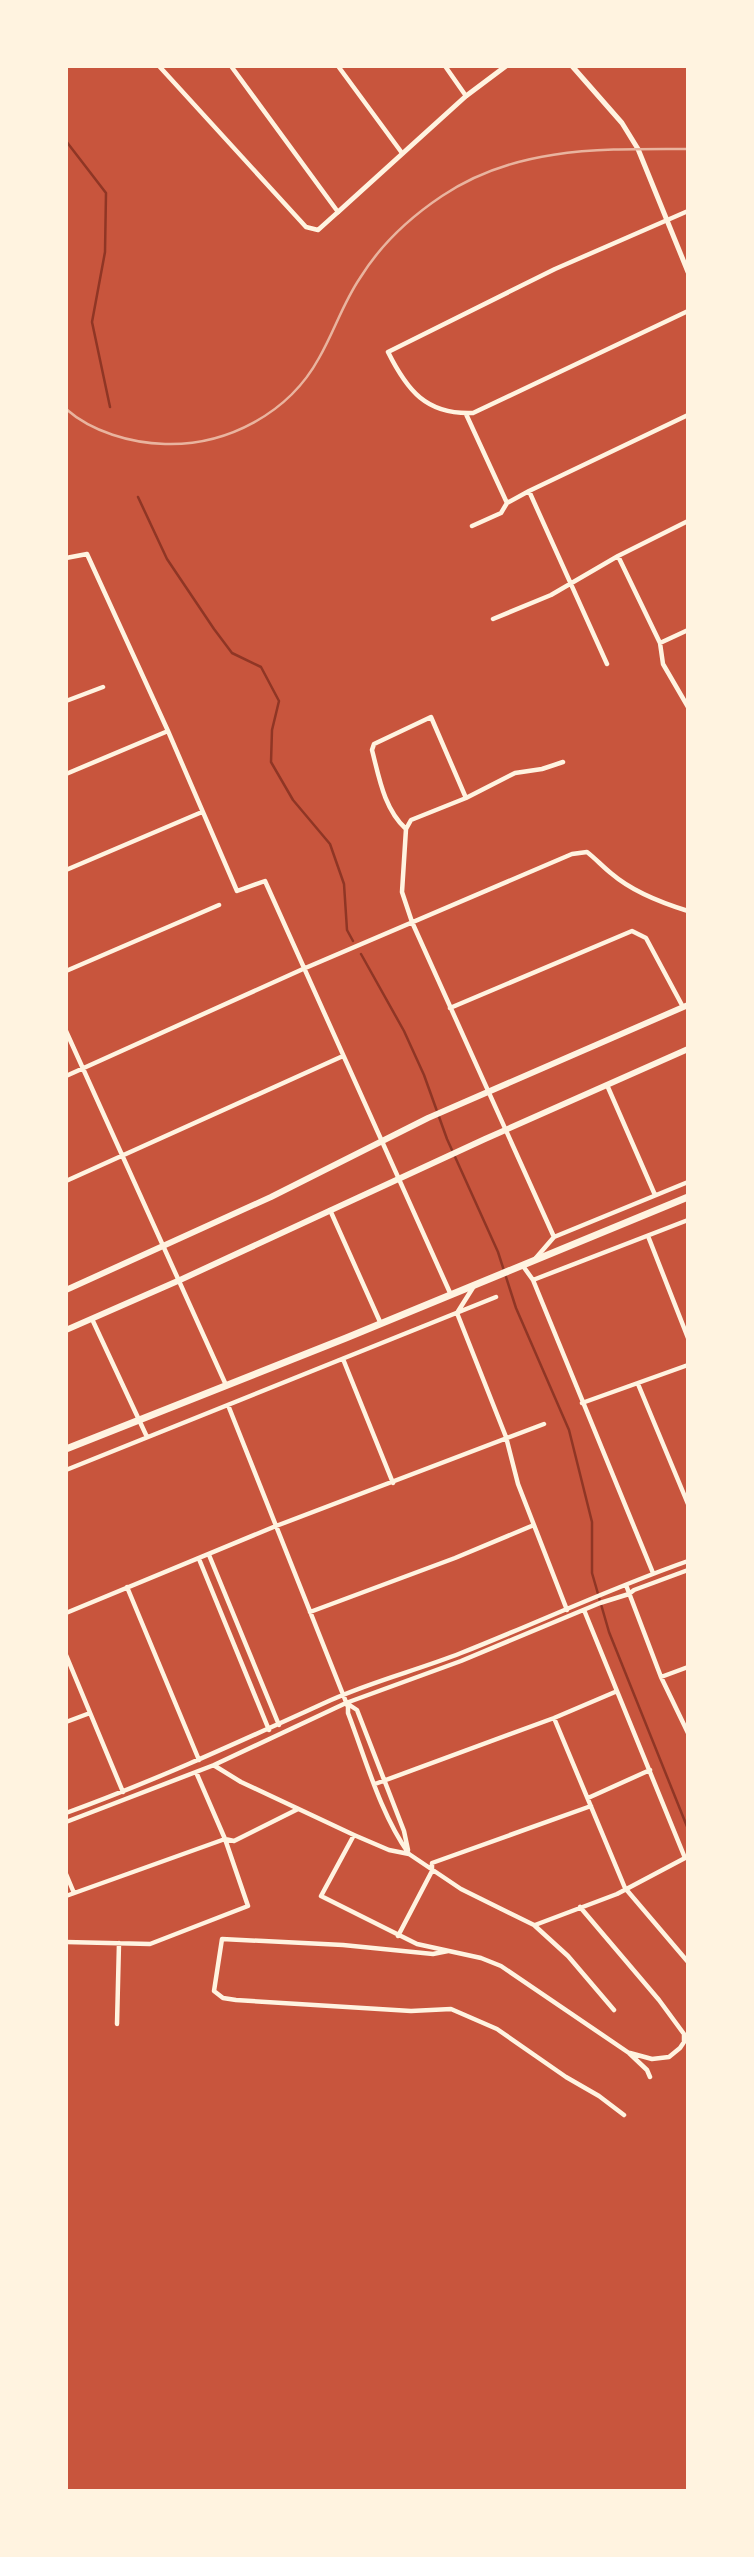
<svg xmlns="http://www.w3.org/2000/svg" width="754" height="2557" font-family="Manrope,sans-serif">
<rect width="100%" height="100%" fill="#c8553d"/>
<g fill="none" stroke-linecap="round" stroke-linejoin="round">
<path stroke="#8f3625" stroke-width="2.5" d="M 66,141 L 106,193 L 105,252 L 92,322 L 110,407
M 138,497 L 167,559 L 214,629 L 232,653 L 261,667 L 279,701 L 272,730 L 271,762 L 293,800 L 330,844 L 344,884 L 347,930 L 353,941
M 361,954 L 404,1031 L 424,1075 L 447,1139 L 498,1252 L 516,1308 L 569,1430 L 592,1522 L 592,1573 L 609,1632 L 688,1829"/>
<path stroke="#fff3e0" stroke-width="4.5" d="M 159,66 L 306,227 L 318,230 L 338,212 L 231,66
M 338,66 L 402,153
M 445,66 L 466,96
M 688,211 L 555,269 L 388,352 C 407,390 426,415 473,413 L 688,311
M 466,414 L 507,503
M 529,491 L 607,664
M 472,526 L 501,513 L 507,503 L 529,491 L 688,415
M 618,556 L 660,643 L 663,664 L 688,707
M 66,558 L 87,554 L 168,731 L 237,891 L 265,881 L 451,1295
M 493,619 L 551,595 L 618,556 L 688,521
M 660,643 L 688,630
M 66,701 L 103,687
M 66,774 L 168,731
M 406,829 C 384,809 379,777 372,750 L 374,744 L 431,717 L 466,798
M 66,870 L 202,812
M 66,971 L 219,905
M 450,1008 L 632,931 L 646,938 L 683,1007
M 66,1031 L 226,1385
M 66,1076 L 303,969 L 572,854 L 587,852 C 596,859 603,867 612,874 C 633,892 662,903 688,911
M 607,1085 L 655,1195
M 66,1181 L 343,1056
M 330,1210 L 381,1324
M 648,1236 L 688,1338
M 554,1237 L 412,922 L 402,892 L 406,829 L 411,820 L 466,798 L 515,773 L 542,769 L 563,762
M 535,1259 L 554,1237 L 688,1182
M 523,1266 L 533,1280 L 653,1573
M 533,1280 L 688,1220
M 474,1286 L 457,1313 L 506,1437 L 518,1484 L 567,1610
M 92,1319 L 147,1437
M 343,1359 L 393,1483
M 638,1384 L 688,1504
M 582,1403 L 688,1365
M 228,1405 L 348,1707 L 348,1713 C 366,1760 380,1813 409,1854
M 66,1470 L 496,1297
M 209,1555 L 279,1725
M 199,1559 L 269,1730
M 626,1585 L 661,1677 L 688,1733
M 127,1587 L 199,1760
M 310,1612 L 455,1558 L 534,1525
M 66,1613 L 276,1526 L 544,1424
M 66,1655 L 123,1792
M 661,1677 L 688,1667
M 348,1704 L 357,1710 L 404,1831 L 408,1850
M 554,1718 L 625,1888 L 688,1962
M 66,1722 L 90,1713
M 215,1766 L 241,1782 L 354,1835 L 389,1850 L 409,1854 L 461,1889 L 534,1925 L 568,1956 L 614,2010
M 375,1784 L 554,1718 L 615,1692
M 588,1798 L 650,1770
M 66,1813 C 157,1780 243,1740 331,1700 C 373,1681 418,1670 461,1653 C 537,1623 611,1588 688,1561
M 66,1822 L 214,1765 L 346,1703 L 461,1661 L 600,1603 L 629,1594 L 634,1590 L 688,1570
M 354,1835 L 321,1896 L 417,1944 L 481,1958 L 501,1966 L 629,2053 L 647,2070 L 650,2077
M 66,1874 L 74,1893
M 66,1896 L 225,1839 L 234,1841 L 298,1809
M 580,1907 L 659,2000 L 684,2034 L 684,2042 L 680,2048 L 669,2057 L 652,2059 L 630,2053
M 535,1925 L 617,1894 L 685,1858 L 584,1610
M 398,1936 L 432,1871 L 432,1863 L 591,1806
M 66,1942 L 150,1944 L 248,1906 L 225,1839 L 196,1772
M 448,1951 L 433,1954 L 343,1945 L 222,1939 L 214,1991 L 223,1998 L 236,2000 L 411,2011 L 451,2009 L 497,2029 L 566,2077 L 599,2096 L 624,2115
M 117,2024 L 119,1943"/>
<path stroke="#fff3e0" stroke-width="5" d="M 572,66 L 622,123 L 638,149 L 688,272
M 338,212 L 466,96 L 506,66"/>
<path stroke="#fff3e0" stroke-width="6" d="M 66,1290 L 271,1197 L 428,1118 L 688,1005
M 66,1330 L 180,1280 L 485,1139 L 688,1049"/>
<path stroke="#fff3e0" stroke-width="7" d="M 66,1449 L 346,1338 L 688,1197"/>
<path stroke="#e9b49f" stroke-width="2.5" d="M 66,409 C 92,432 131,443 165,444 C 227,446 289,413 319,358 C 334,332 343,303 360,278 C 381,244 409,218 442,196 C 516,146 602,149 688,149"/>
</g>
<rect width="754" height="2557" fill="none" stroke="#fff3e0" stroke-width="136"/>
</svg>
